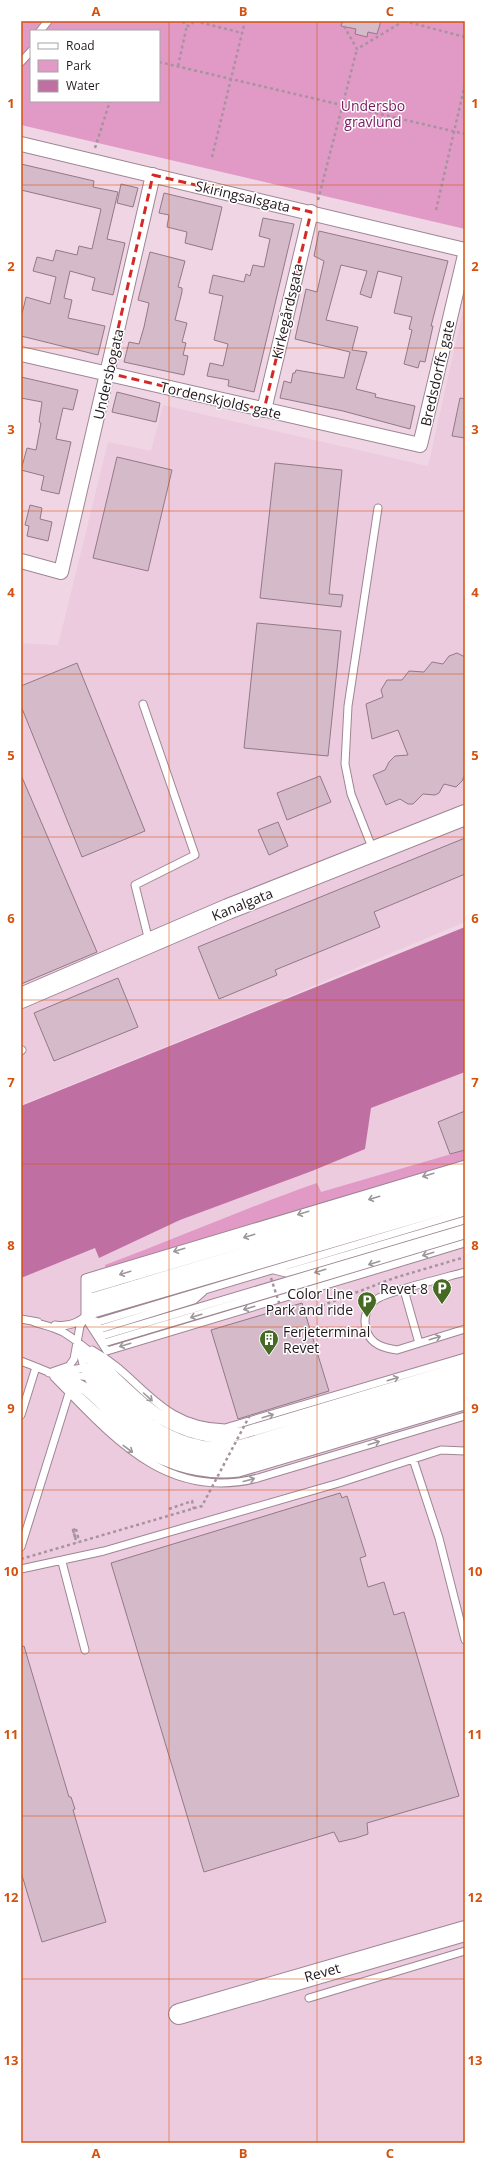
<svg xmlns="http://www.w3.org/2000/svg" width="486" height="2164" font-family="'Open Sans',sans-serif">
<rect width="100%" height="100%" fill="#f0d6e5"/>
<path fill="#edcbdf" d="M 465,301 L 465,922 L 278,1001 L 21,1105 L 21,643 L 58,645 L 108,442 L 151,451 L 163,405 L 428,466 Z
M 465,1072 L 465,2143 L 21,2143 L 21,1278 L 95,1248 L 99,1257 L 180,1220 L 371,1108 Z"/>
<path fill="#e19ac6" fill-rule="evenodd" d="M 21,21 L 465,21 L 465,229 L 21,125 ZM 31,31 L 159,31 L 159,101 L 31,101 Z
M 465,1150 L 465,1160 L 105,1268 L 105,1265 C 176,1239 245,1208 317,1183 L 321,1192 Z"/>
<path fill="#c06fa3" d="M 465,927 L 465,1072 L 371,1108 L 365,1149 L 312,1171 L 180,1220 L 99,1258 L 95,1248 L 21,1278 L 21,1106 Z"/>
<path fill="#d5bbca" stroke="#927988" d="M 342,21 L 381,21 L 377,34 L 368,32 L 367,37 L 355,34 L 356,29 L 341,26 Z
M 21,164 L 94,181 L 93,187 L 118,192 L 107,239 L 125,243 L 113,295 L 92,290 L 95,278 L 70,271 L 64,298 L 72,300 L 68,318 L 105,326 L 98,355 L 21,336 L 21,318 L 26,297 L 50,304 L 56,277 L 33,271 L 37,257 L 53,261 L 56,250 L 77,255 L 79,246 L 92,249 L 101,209 L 21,190 Z
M 121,184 L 138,188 L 133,207 L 117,203 Z
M 164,193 L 222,207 L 212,250 L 185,243 L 187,232 L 167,227 L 169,215 L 159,213 Z
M 263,218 L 294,224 L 254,392 L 228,386 L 229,380 L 207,376 L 210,363 L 223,366 L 228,344 L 214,340 L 223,296 L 209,293 L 213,275 L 244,282 L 246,274 L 250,276 L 253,265 L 264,267 L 270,239 L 259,236 Z
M 319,231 L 448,261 L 431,326 L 433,326 L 425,362 L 420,361 L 418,368 L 404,364 L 412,330 L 409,329 L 412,317 L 394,313 L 402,277 L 378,271 L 371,298 L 360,294 L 367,271 L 341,265 L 326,320 L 358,327 L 352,350 L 367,352 L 356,389 L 376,394 L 375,397 L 415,406 L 410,429 L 343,411 L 280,398 L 284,381 L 291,383 L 293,373 L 295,373 L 296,370 L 344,378 L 350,352 L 295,339 L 306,289 L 317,292 L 324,261 L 314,256 Z
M 150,252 L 185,261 L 178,287 L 182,288 L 182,292 L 175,320 L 187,323 L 182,342 L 186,343 L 183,355 L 188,356 L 184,375 L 124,362 L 129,342 L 139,344 L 144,327 L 149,303 L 138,300 Z
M 21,377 L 78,390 L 73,410 L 63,408 L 56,439 L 71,442 L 59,494 L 41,490 L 44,476 L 21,470 L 27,448 L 36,450 L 41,423 L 39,422 L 42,402 L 21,398 Z
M 117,392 L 160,403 L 156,422 L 112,412 Z
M 460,398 L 465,399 L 465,438 L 452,436 Z
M 117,457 L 172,470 L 148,571 L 93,558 Z
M 275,463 L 342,470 L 329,594 L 343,595 L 341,607 L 260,598 Z
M 30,505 L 42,508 L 40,519 L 52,522 L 48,541 L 27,536 L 29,526 L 25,525 Z
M 257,623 L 341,631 L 328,756 L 244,748 Z
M 457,653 L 465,657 L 465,774 L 462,781 L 456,787 L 444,784 L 439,793 L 435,795 L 423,794 L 413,804 L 408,804 L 400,799 L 386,805 L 373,775 L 385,770 L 389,762 L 395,756 L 408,755 L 398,730 L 372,739 L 366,704 L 383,697 L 381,690 L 387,680 L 402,680 L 409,671 L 424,672 L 432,662 L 443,664 L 449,656 Z
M 77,663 L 145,831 L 82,857 L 21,706 L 21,686 Z
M 21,775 L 97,952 L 21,984 Z
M 320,776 L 331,802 L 287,820 L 277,793 Z
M 278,822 L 288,846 L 269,855 L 258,830 Z
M 465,838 L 465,874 L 374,912 L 380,927 L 275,970 L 277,975 L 219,999 L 198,947 Z
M 118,978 L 138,1027 L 54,1061 L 34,1013 Z
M 465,1111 L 465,1150 L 450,1154 L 438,1122 Z
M 302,1303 L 329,1391 L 238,1419 L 211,1330 Z
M 340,1493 L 342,1498 L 347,1496 L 366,1556 L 360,1558 L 368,1587 L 384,1582 L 394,1615 L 404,1612 L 459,1796 L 367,1823 L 368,1834 L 356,1838 L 339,1842 L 334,1832 L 204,1872 L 111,1563 Z
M 24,1646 L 69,1797 L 71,1797 L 75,1809 L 73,1810 L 106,1922 L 42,1942 L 21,1872 L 21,1647 Z"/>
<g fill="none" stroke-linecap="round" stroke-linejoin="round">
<defs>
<path id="lane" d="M 40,31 L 48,21
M 21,62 L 31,51
M 143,704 L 195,855 L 135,885 L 149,941
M 373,850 L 351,794 L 345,764 L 348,706 L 378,508
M 21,1051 L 22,1050
M 465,1164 L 85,1278 L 85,1317 L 107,1351 L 465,1243
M 274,1270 L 286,1273 L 465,1220
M 465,1272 C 448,1277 383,1292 374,1301 C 365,1308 363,1322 367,1332 C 372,1345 384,1348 397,1350 L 465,1329
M 87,1289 L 87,1284 L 465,1171
M 404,1290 L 419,1343
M 88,1295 L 89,1290 L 465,1178
M 89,1303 L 91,1297 L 465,1185
M 87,1316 L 465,1205
M 85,1317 L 98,1322 L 465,1212
M 21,1319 L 38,1322
M 34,1322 C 43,1325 54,1327 63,1332 C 124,1369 162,1452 246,1430 L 465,1364
M 95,1324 L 100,1329 L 194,1300 L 203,1292
M 55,1325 C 72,1328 82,1320 94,1309 L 465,1199
M 98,1331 L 102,1336 L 465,1228
M 101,1339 L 104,1343 L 465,1235
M 77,1342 C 81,1354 83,1369 89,1380 C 93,1388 104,1395 111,1402 C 145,1435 185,1462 235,1456 L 465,1388
M 82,1350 C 113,1397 164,1448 225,1446 C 233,1446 241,1443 249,1441 L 465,1376
M 92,1350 C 143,1378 157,1426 225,1428 L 465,1357
M 92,1358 C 131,1401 165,1437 226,1440 L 465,1370
M 21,1361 C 41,1369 64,1377 82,1389 C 98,1400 111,1418 125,1431 C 162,1464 209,1475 255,1463 L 465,1400
M 89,1368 C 95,1381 107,1390 117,1400 C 156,1438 196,1461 251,1446 L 465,1382
M 63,1371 L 89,1367
M 49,1373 L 69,1366 L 74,1359 L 80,1326 L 93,1303 L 465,1192
M 61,1374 L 91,1377
M 54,1377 C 112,1436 166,1502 258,1478 L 465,1416
M 74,1381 C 93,1387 105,1404 119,1418 C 157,1454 202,1470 254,1457 L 465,1394
M 67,1386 C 87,1400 103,1419 122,1436 C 153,1463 197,1478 239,1473 L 465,1406
M 21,1415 L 36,1367
M 413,1459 L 439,1538 L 465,1640
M 21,1547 L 69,1393
M 62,1562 L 85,1650
M 21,1569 L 104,1551 L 339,1483 L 441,1450 L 465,1451
M 309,1998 L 465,1951"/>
<path id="street" d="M 21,144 L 465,250
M 21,354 L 420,445 L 465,255
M 264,410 L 311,212
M 21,561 L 61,572 L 153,175"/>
<path id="secondary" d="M 21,998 L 228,909 L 465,815
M 179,2014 L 465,1931"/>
</defs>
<use href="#lane" stroke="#9e8694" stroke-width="9"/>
<use href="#street" stroke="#9e8694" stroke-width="16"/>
<use href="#secondary" stroke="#9e8694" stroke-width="22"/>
<path stroke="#a7939f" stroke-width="2.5" stroke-dasharray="3 3" stroke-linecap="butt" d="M 183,21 L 185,25 L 189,26 L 195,21
M 195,21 L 242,33
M 341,21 L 357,49 L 404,21
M 404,21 L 465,37
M 159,62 L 465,134
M 178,66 L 187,25
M 95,148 L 110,101
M 212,157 L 245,21
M 318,200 L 357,49
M 436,210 L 465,84
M 305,1312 L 394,1278 L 465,1257
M 169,1509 L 192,1501 L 194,1509
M 76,1529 L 78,1537 L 75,1537 L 73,1530 Z
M 75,1537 L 77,1543"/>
<use href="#lane" stroke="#fff" stroke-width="7"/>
<use href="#street" stroke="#fff" stroke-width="14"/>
<use href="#secondary" stroke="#fff" stroke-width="20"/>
<path stroke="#a7939f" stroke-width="2.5" stroke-dasharray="3 3" stroke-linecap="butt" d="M 271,1278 L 281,1309
M 73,1530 L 75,1537
M 21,1559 L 202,1506 L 250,1415"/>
</g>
<defs><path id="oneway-shaft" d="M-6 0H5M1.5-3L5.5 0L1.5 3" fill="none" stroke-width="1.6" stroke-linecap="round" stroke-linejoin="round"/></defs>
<g stroke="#9c979a">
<use href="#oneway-shaft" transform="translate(428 1175) rotate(163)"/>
<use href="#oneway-shaft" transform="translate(374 1198) rotate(163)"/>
<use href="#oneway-shaft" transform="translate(303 1213) rotate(163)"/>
<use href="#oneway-shaft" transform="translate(249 1236) rotate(163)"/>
<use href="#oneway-shaft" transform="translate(179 1250) rotate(163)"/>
<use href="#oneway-shaft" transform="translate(428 1254) rotate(163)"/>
<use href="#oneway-shaft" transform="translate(374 1263) rotate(163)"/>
<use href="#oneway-shaft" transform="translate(320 1271) rotate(163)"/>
<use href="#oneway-shaft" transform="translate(125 1273) rotate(163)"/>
<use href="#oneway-shaft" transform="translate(249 1308) rotate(163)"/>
<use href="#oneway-shaft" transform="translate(196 1316) rotate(163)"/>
<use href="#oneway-shaft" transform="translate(435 1338) rotate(-17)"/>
<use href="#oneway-shaft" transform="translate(125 1345) rotate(163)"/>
<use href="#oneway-shaft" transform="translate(393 1379) rotate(-17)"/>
<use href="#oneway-shaft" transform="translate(148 1397) rotate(42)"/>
<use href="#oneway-shaft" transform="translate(268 1416) rotate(-17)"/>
<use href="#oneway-shaft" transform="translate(374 1443) rotate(-17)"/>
<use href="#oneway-shaft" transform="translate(128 1449) rotate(37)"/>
<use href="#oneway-shaft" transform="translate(249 1480) rotate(-15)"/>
</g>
<path fill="none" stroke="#d62828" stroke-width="3" stroke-dasharray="8 5" stroke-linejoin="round" d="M 153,175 L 311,212 L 264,410 L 108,373 Z"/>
<path fill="none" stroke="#d4520e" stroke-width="1" stroke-opacity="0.55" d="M 169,21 L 169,2143M 317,21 L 317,2143M 21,185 L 465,185M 21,348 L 465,348M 21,511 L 465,511M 21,674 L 465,674M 21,837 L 465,837M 21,1000 L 465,1000M 21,1164 L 465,1164M 21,1327 L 465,1327M 21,1490 L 465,1490M 21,1653 L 465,1653M 21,1816 L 465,1816M 21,1979 L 465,1979"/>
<defs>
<symbol id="parking-pin" viewBox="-11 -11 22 30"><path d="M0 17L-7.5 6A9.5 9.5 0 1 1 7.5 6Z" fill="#466a23" stroke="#fff"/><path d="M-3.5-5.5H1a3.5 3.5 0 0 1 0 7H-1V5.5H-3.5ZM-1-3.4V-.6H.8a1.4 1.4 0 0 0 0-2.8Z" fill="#fff"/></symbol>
<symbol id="building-pin" viewBox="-11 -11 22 30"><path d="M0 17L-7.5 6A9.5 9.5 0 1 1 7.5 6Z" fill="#466a23" stroke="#fff"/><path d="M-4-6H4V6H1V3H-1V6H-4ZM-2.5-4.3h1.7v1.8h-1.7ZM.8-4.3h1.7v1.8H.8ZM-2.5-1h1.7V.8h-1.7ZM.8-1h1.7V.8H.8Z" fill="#fff"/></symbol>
</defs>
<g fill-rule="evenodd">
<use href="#parking-pin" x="431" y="1277" width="22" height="30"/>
<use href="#parking-pin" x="356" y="1290" width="22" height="30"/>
<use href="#building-pin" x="258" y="1328" width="22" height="30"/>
</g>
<g text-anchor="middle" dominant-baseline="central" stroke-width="3" stroke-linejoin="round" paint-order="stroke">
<g font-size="14" fill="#7a185e" stroke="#fff">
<text x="373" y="105">Undersbo<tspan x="373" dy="16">gravlund</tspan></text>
</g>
<g font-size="14" fill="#22181e" stroke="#fff">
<text transform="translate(243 196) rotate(13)">Skiringsalsgata</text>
<text transform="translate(287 311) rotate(-77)">Kirkegårdsgata</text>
<text transform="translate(437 373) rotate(-77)">Bredsdorffs gate</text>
<text transform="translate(108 374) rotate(-77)">Undersbogata</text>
<text transform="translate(221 400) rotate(13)">Tordenskjolds gate</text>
<text transform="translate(242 904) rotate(-22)">Kanalgata</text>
<text transform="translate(322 1972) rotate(-16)">Revet</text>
</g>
<g font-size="14" fill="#22181e" stroke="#fff" text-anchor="end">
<text x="428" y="1288">Revet 8</text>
<text x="353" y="1293">Color Line<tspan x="353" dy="16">Park and ride</tspan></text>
<text x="283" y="1331" text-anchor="start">Ferjeterminal<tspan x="283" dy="16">Revet</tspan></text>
</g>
</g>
<rect width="486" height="2164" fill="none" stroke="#ffffff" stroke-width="44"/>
<rect x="30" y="30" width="130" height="72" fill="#ffffff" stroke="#a7a3a5"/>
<rect x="38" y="43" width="20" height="6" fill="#ffffff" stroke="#a7a3a5"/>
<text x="66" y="50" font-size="12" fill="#22181e">Road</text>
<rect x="38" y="60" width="20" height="12" fill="#e19ac6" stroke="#a7a3a5"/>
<text x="66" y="70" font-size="12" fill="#22181e">Park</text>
<rect x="38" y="80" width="20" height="12" fill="#c06fa3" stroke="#a7a3a5"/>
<text x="66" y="90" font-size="12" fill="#22181e">Water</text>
<rect x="22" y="22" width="442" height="2120" fill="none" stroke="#d4520e" stroke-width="1.5"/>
<g font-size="13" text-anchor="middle" font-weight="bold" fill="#d4520e">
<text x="96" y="16">A</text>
<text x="243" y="16">B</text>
<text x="390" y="16">C</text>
<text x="11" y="108">1</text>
<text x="475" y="108">1</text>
<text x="11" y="271">2</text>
<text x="475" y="271">2</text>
<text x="11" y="434">3</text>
<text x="475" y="434">3</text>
<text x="11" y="597">4</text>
<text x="475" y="597">4</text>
<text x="11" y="760">5</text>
<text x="475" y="760">5</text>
<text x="11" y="923">6</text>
<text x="475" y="923">6</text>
<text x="11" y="1087">7</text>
<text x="475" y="1087">7</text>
<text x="11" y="1250">8</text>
<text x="475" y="1250">8</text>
<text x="11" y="1413">9</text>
<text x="475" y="1413">9</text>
<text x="11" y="1576">10</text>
<text x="475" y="1576">10</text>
<text x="11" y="1739">11</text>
<text x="475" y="1739">11</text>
<text x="11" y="1902">12</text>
<text x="475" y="1902">12</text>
<text x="11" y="2065">13</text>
<text x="475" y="2065">13</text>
<text x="96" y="2158">A</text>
<text x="243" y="2158">B</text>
<text x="390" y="2158">C</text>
</g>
</svg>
